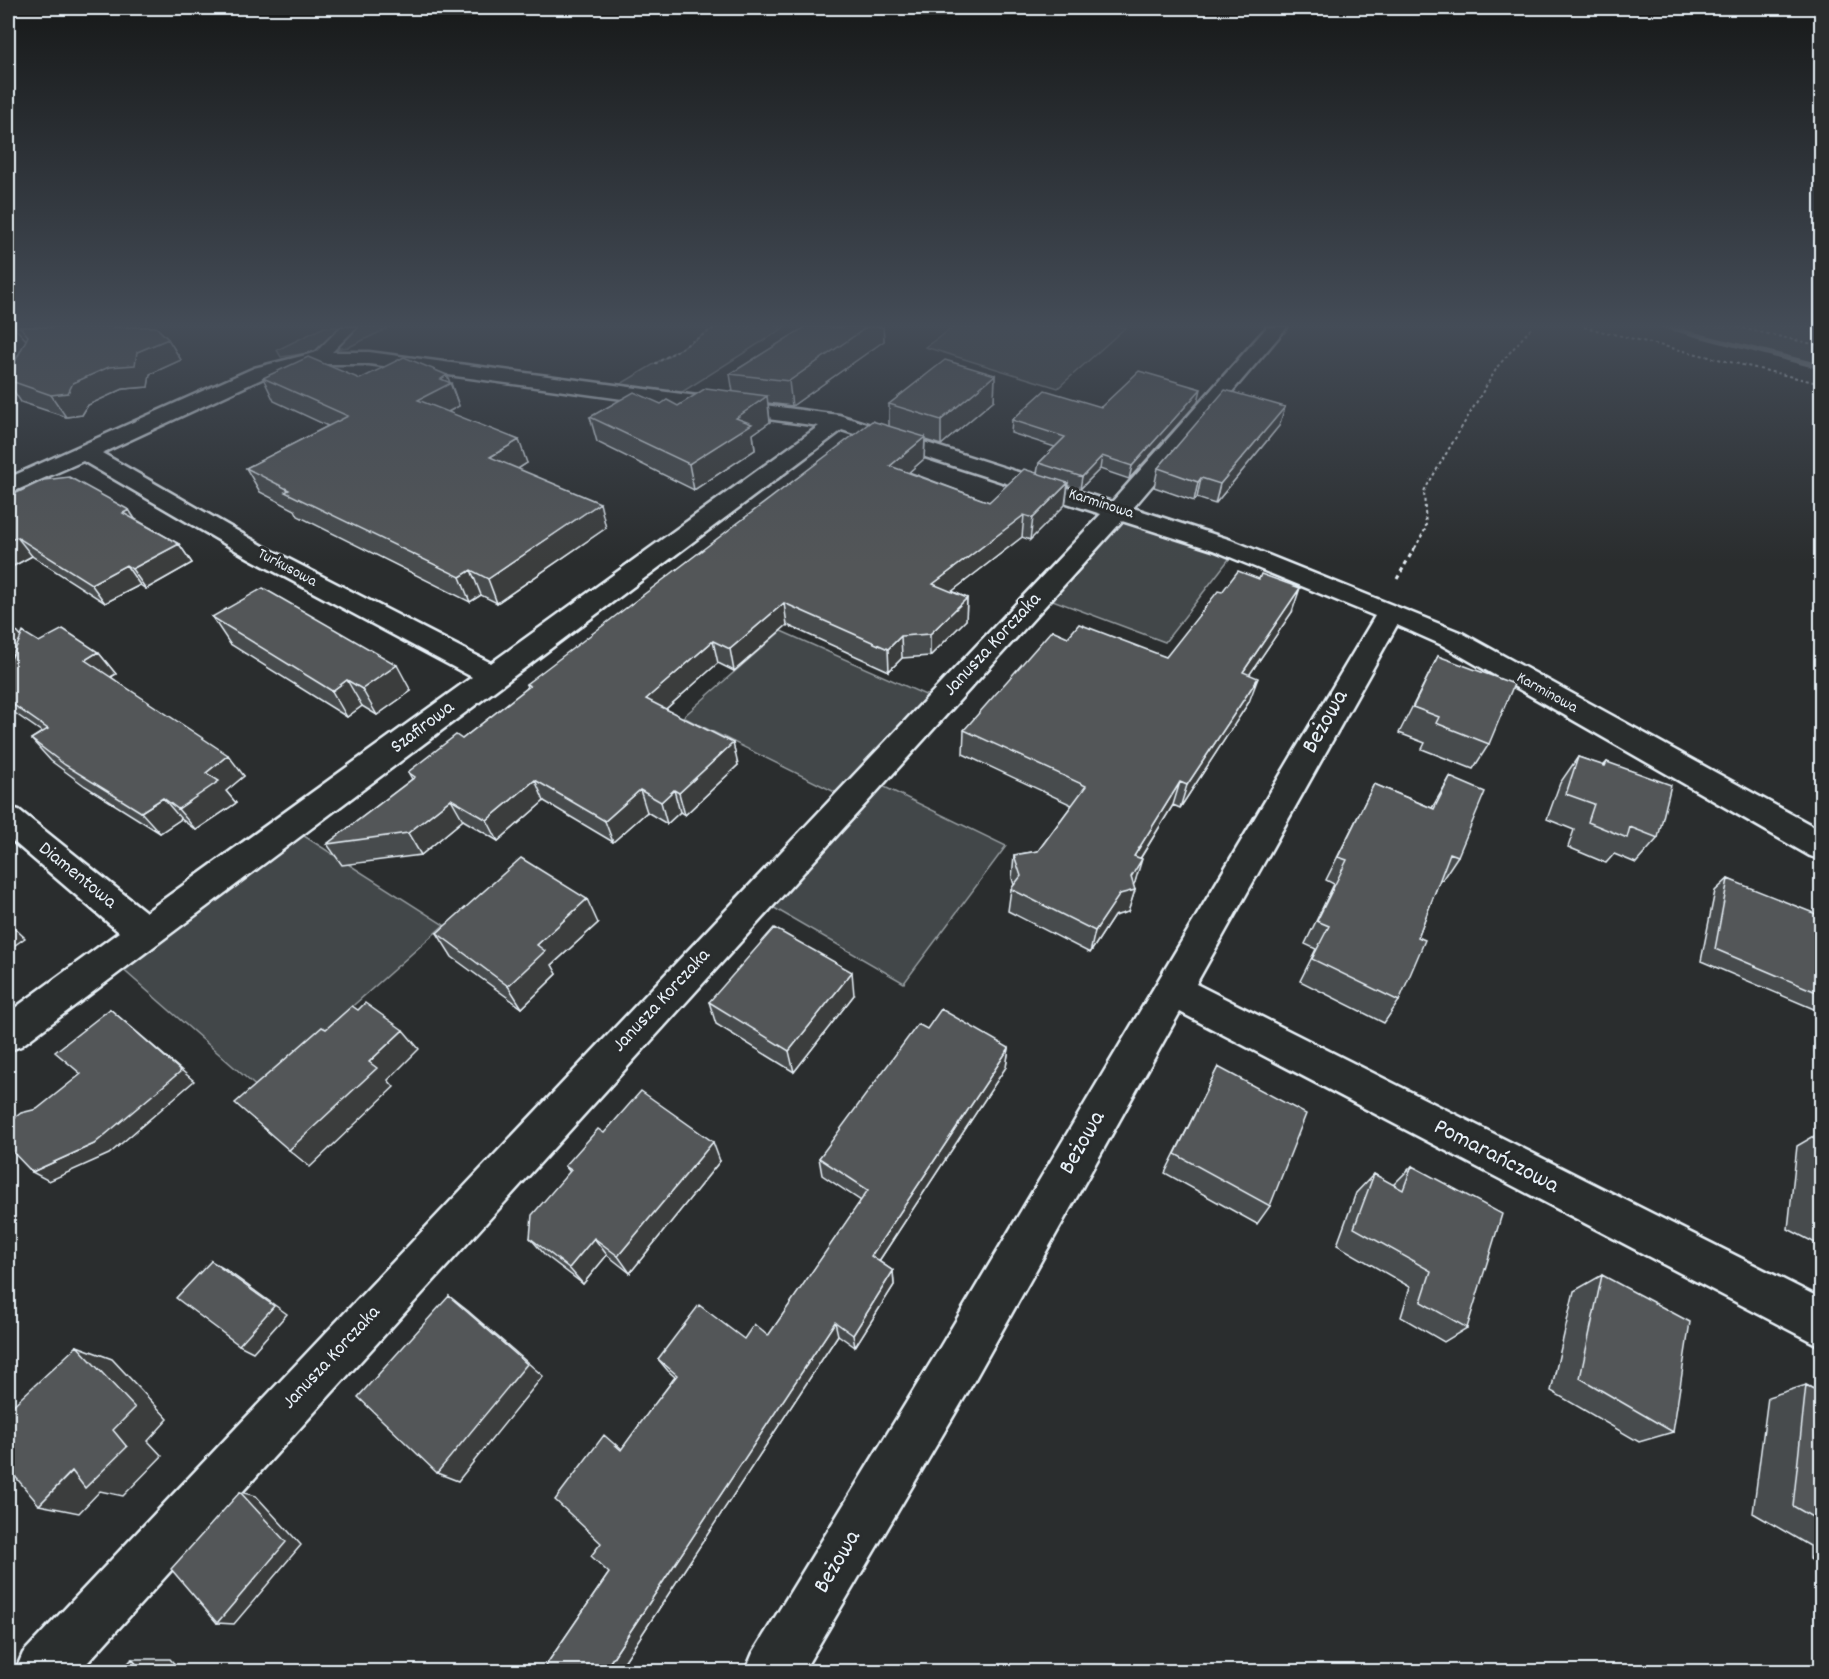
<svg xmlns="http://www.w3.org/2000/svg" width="1829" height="1679" font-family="Dekko,sans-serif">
<rect width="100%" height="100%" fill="#2a2d2e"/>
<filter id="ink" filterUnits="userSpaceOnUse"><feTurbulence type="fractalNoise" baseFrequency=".0167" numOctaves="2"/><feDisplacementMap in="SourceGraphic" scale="12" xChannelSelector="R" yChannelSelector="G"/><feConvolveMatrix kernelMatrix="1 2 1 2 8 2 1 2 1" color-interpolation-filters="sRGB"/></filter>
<g filter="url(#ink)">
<path fill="#424648" stroke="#959ca0" stroke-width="1.5" d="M 324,327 L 390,327 L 349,347 L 281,357 L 277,350 Z
M 716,327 L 785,327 L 671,399 L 609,391 Z
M 954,327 L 1126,327 L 1058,388 L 925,347 Z
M 1662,327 L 1821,327 L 1821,367 Z
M 1118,510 L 1236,550 L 1165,642 L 1039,595 Z
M 781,631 L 937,700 L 868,779 L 1006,846 L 904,983 L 757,898 L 849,799 L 683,717 Z
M 290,827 L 444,925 L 259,1089 L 111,959 Z"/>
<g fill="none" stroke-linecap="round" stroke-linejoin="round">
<path fill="#989fa3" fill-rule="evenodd" d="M 1658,327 L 1674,327 L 1822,364 L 1822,370 Z"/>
<defs>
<path id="service" d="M 341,327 L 357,327 L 323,361 L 313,361 L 311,358 L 313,355 Z"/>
<path id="minor" d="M 1267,327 L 1287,327 L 1133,508 L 1231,540 L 1462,633 L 1822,831 L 1822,860 L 1810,856 L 1442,645 L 1397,625 L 1196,984 L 1822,1299 L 1822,1347 L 1180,1012 L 970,1388 L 803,1672 L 745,1672 L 753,1653 L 936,1354 L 1375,616 L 1213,550 L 1122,521 L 79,1672 L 15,1672 L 23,1653 L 1101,514 L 842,430 L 21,1046 L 8,1051 L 8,1013 L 119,932 L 8,837 L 8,807 L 19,810 L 146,912 L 472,677 L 249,558 L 83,461 L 8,494 L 8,478 L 254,368 L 318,352 L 369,352 L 839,415 L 1112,502 ZM 318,364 L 369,364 L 819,426 L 491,663 L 267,548 L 102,453 L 268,376 Z"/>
</defs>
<use href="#service" stroke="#e8f1f8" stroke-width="4"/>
<use href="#minor" stroke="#e8f1f8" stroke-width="5"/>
<path stroke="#e8f1f8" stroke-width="2" stroke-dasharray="3 3" stroke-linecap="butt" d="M 1584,327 L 1822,384
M 1737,327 L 1822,346
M 655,364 L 716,327
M 1415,548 L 1426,528 L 1424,491 L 1498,366 L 1532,327"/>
<path stroke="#e8f1f8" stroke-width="3" stroke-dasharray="4 4" stroke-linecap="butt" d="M 1397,579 L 1415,547"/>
<use href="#service" fill="#2a2d2e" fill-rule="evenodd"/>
<use href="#minor" fill="#2a2d2e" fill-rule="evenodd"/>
</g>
<path fill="#474b4d" stroke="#e8f1f8" stroke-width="1.5" d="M 14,327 L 156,327 L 168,339 L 181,360 L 150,374 L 148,387 L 123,389 L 88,405 L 82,415 L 66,417 L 21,402 L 8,382 L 8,376 L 26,340 Z
M 805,327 L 883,327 L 884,341 L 792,406 L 768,403 L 770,422 L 753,434 L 755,450 L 694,490 L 597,442 L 590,417 L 661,404 L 678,406 L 733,392 L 730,374 Z
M 995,375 L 994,400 L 941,445 L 925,440 L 924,459 L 909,472 L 989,502 L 1037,473 L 1039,463 L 1055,447 L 1011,433 L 1012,420 L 1101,407 L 1198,402 L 1129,479 L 1100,469 L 1080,489 L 1068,486 L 1065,505 L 1030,540 L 1022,537 L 952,591 L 967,598 L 966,620 L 930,656 L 902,658 L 889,671 L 787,625 L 734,671 L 718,663 L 666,709 L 738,765 L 685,815 L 680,812 L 667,824 L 647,812 L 613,842 L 544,801 L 498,841 L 463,820 L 421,855 L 342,865 L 327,844 L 412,779 L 408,772 L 462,739 L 527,688 L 526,684 L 889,426 L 889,404 Z
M 263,378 L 360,379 L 451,383 L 459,406 L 448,412 L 527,463 L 518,469 L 606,528 L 497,603 L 481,595 L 470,602 L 298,516 L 295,510 L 260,492 L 246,468 L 328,426 L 274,401 Z
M 1285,407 L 1279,426 L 1215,504 L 1197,498 L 1194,501 L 1154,487 L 1158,468 Z
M 8,497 L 129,510 L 135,519 L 179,544 L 192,563 L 146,589 L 140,585 L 105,603 L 32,556 L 8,569 Z
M 1292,612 L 1249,675 L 1249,702 L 1180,808 L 1173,805 L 1140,859 L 1135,882 L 1133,885 L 1135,890 L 1128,912 L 1114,916 L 1090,953 L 1008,911 L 1011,889 L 1014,885 L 1012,878 L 1014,855 L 1038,851 L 1072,805 L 963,754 L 964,730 L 1068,637 L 1166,657 Z
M 212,617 L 411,691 L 377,715 L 362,706 L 347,717 L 230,644 Z
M 21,637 L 39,642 L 98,652 L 116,674 L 111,677 L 244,776 L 226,791 L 236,803 L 196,830 L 181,819 L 160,833 L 85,786 L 51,761 L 31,739 L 42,732 L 16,714 L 8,705 L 8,666 Z
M 1438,656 L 1489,744 L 1473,769 L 1422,749 L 1425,743 L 1399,733 Z
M 1578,757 L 1603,766 L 1607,762 L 1658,838 L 1636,863 L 1614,854 L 1606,863 L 1568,847 L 1574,830 L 1547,819 L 1560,783 Z
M 1450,777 L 1458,856 L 1442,880 L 1440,879 L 1418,937 L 1399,1001 L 1384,1023 L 1300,981 L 1316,949 L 1305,944 L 1334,884 L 1326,880 L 1374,784 L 1432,808 Z
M 1728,879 L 1821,924 L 1821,1012 L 1701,961 L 1715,891 Z
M 598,923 L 552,965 L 557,974 L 522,1008 L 452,957 L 437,933 Z
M 854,995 L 794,1072 L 716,1024 L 709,1002 Z
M 927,1029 L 1009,1048 L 1006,1067 L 879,1261 L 893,1271 L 894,1285 L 855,1347 L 838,1335 L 622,1665 L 542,1671 L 609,1573 L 601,1543 L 616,1444 L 622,1449 L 675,1377 L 668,1371 L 658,1359 L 744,1339 L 768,1336 L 861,1201 L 822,1175 L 819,1158 Z
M 1218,1067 L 1270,1206 L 1257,1224 L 1165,1173 Z
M 1821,1132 L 1821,1246 L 1788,1229 L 1797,1146 Z
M 604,1133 L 720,1161 L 630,1273 L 607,1255 L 583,1284 L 545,1255 L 530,1238 L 570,1172 L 565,1166 Z
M 1412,1166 L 1467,1328 L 1444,1342 L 1401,1317 L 1410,1287 L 1337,1245 L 1356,1193 L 1374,1174 L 1393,1185 Z
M 1602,1275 L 1673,1432 L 1639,1442 L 1551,1391 L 1574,1291 Z
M 1806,1385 L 1821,1393 L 1821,1566 L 1810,1559 L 1810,1546 L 1753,1513 L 1768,1397 Z"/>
<path fill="#3a3d3e" stroke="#e8f1f8" stroke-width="1.5" d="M 867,327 L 883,327 L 884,341 L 792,406 L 789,381 Z
M 168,339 L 181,360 L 150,374 L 148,387 L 123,389 L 88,405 L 82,415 L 66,417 L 51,395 L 73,383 L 137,352 Z
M 447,375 L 459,406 L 427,423 L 418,400 L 441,379 Z
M 995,375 L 994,400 L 941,445 L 941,420 Z
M 1201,389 L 1198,402 L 1129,479 L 1132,466 Z
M 767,396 L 770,422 L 753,434 L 755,450 L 694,490 L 689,464 L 736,418 Z
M 1285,407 L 1279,426 L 1215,504 L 1220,484 Z
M 925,437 L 924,459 L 891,488 L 890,466 Z
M 519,440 L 527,463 L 499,481 L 490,457 Z
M 1102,456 L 1100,469 L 1080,489 L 1082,477 Z
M 1201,478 L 1197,498 L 1194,501 L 1198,482 Z
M 1068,483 L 1065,505 L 1030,540 L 1033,518 Z
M 600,503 L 606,528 L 497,603 L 488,579 Z
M 129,510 L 142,530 L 123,513 Z
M 1024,515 L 1022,537 L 933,606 L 933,584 Z
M 17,537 L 32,556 L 8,569 L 8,541 Z
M 179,544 L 192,563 L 146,589 L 132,569 Z
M 126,565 L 140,585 L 105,603 L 91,584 Z
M 471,570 L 481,595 L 470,602 L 460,577 Z
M 1300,588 L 1292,612 L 1235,696 L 1243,672 Z
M 967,598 L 966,620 L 930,656 L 930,634 Z
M 784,603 L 787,625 L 734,671 L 730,649 Z
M 12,626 L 29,646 L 8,657 L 8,628 Z
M 901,636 L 902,658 L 889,671 L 888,649 Z
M 713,641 L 718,663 L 652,721 L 646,699 Z
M 98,652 L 116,674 L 103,681 L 85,660 Z
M 397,665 L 411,691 L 377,715 L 362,689 Z
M 1258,678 L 1249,702 L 1180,808 L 1187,785 Z
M 347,680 L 362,706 L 347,717 L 332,691 Z
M 733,743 L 738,765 L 685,815 L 679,793 Z
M 228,755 L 244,776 L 226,791 L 236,803 L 196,830 L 178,809 L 206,773 Z
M 535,780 L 544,801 L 498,841 L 487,820 Z
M 1180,782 L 1173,805 L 1128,878 L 1134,856 Z
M 640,790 L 647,812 L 613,842 L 605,821 Z
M 674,790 L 680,812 L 667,824 L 661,802 Z
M 163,798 L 181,819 L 160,833 L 141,812 Z
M 451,799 L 463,820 L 421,855 L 408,833 Z
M 1142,859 L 1135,882 L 1130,891 L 1135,890 L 1128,912 L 1114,916 L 1090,953 L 1095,931 Z
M 587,899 L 598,923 L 552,965 L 557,974 L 522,1008 L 508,986 L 537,945 Z
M 8,922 L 25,938 L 8,950 Z
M 852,972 L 854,995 L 794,1072 L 789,1051 Z
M 110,1009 L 194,1081 L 109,1154 L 49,1181 L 32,1172 L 94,1144 Z
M 403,1030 L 419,1049 L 388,1080 L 394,1087 L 310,1167 L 289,1150 L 369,1062 Z
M 1009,1048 L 1006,1067 L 873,1270 L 871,1256 Z
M 713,1142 L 720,1161 L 630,1273 L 618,1256 Z
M 594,1238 L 607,1255 L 583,1284 L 569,1268 Z
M 211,1261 L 226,1270 L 287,1314 L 253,1352 L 239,1345 Z
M 893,1271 L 894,1285 L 855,1347 L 853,1335 Z
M 449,1296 L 468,1311 L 543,1376 L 458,1481 L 437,1473 Z
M 835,1322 L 838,1335 L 622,1665 L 628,1671 L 614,1671 L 608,1665 Z
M 77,1346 L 112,1359 L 168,1419 L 148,1441 L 162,1456 L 123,1496 L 100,1491 L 79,1513 L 39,1505 L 113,1430 Z
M 240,1492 L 256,1496 L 301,1545 L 234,1624 L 217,1623 Z
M 132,1659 L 170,1659 L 181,1671 L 142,1671 Z"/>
<path fill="#535759" stroke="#e8f1f8" stroke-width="1.5" d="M 20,327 L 156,327 L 168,339 L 137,352 L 135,365 L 109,367 L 73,383 L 68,393 L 51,395 L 8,380 L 8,376 L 28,336 Z
M 805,327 L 867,327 L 789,381 L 730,374 Z
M 308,357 L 360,379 L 404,357 L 447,375 L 441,379 L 451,383 L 418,400 L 519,440 L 490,457 L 600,503 L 488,579 L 471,570 L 460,577 L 285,492 L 289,490 L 246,468 L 348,416 L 263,378 Z
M 945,360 L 995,375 L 941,420 L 889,404 Z
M 1139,371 L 1201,389 L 1132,466 L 1102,456 L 1082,477 L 1039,463 L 1065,437 L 1012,420 L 1045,390 L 1101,407 Z
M 706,388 L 767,396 L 736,418 L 752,424 L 689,464 L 590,417 L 634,392 L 661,404 L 667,400 L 678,406 Z
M 1225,390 L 1285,407 L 1220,484 L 1201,478 L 1198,482 L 1158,468 Z
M 872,421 L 925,437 L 890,466 L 989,502 L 1024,469 L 1068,483 L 1033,518 L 1024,515 L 933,584 L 967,598 L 930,634 L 901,636 L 888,649 L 784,603 L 730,649 L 713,641 L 646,699 L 733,743 L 679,793 L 674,790 L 661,802 L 640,790 L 605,821 L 535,780 L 487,820 L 451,799 L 408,833 L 327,844 L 415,777 L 408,772 L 456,735 L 462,739 L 530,686 L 526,684 Z
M 69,477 L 129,510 L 123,513 L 179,544 L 132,569 L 126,565 L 91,584 L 17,537 L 8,541 L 8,497 L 44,480 Z
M 1238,571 L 1259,579 L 1261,574 L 1300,588 L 1243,672 L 1258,678 L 1187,785 L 1180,782 L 1134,856 L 1142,859 L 1131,877 L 1135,890 L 1120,894 L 1095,931 L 1011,889 L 1021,876 L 1014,855 L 1038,851 L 1086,786 L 964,730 L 1052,630 L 1068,637 L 1079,624 L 1166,657 L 1218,591 L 1222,592 Z
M 263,588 L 397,665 L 362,689 L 347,680 L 332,691 L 212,617 Z
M 63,629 L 98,652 L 85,660 L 228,755 L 206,773 L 219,781 L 178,809 L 163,798 L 141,812 L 65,765 L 31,739 L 48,729 L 8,701 L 8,666 L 23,632 L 39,642 Z
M 1438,656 L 1514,684 L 1489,744 L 1436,723 L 1439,717 L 1413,707 Z
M 1578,757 L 1605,766 L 1607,762 L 1671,785 L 1658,838 L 1630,827 L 1627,838 L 1588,822 L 1594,804 L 1566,794 Z
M 1450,777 L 1485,792 L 1458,856 L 1450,853 L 1418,937 L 1425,940 L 1399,1001 L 1312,959 L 1329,926 L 1317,921 L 1347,860 L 1338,857 L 1374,784 L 1434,809 Z
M 521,858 L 587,899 L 537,945 L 545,951 L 508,986 L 437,933 Z
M 1728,879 L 1821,916 L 1821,994 L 1715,949 Z
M 774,928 L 852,972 L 789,1051 L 709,1002 Z
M 365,1003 L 403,1030 L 369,1062 L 377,1068 L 289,1150 L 235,1103 L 322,1027 L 326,1029 L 352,1006 L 358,1010 Z
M 110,1009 L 181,1071 L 94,1144 L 32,1172 L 8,1147 L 8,1123 L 21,1113 L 37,1109 L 81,1074 L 55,1052 Z
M 941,1009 L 1009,1048 L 871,1256 L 893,1271 L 853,1335 L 835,1322 L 608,1665 L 614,1671 L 542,1671 L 609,1573 L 591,1556 L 601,1543 L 555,1500 L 604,1435 L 621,1450 L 650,1410 L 677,1375 L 658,1359 L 699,1305 L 744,1339 L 754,1324 L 768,1336 L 868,1190 L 819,1158 L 918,1024 L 927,1029 Z
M 1218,1067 L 1306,1114 L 1270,1206 L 1175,1154 Z
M 641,1091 L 713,1142 L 618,1256 L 594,1238 L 569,1268 L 530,1238 L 532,1215 L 571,1170 L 565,1166 L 598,1129 L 604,1133 Z
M 1412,1166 L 1502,1214 L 1467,1328 L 1421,1302 L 1431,1271 L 1354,1228 L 1374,1174 L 1403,1190 Z
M 211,1261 L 274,1306 L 239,1345 L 176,1298 Z
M 1602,1275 L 1690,1322 L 1673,1432 L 1580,1378 Z
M 449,1296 L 527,1364 L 437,1473 L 358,1397 Z
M 77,1346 L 135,1408 L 113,1430 L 127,1447 L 85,1488 L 72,1471 L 39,1505 L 8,1468 L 8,1410 Z
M 1806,1385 L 1821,1393 L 1821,1522 L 1793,1506 Z
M 240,1492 L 286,1542 L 217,1623 L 171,1569 Z
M 132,1659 L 142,1671 L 121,1671 Z"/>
</g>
<linearGradient id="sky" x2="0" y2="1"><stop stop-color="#171919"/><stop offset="0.58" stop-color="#444c57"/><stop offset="1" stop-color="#444c57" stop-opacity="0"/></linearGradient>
<rect width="1829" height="562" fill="url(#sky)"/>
<g text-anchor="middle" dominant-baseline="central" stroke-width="6" stroke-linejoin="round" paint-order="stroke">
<g font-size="16" fill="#e8f1f8" stroke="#2a2d2e">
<text transform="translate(1101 504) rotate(18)">Karminowa</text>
<text transform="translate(287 568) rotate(28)">Turkusowa</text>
<text transform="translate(1547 693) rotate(29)">Karminowa</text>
</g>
<g font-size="20" fill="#e8f1f8" stroke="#2a2d2e">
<text transform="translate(993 645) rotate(-47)">Janusza Korczaka</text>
<text transform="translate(423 728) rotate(-37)">Szafirowa</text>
<text transform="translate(77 876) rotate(39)">Diamentowa</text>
<text transform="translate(662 1001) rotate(-47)">Janusza Korczaka</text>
<text transform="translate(332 1358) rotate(-47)">Janusza Korczaka</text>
</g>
<g font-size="24" fill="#e8f1f8" stroke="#2a2d2e">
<text transform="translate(1326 722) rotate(-60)">Beżowa</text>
<text transform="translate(1083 1143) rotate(-60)">Beżowa</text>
<text transform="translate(1496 1157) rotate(27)">Pomarańczowa</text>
<text transform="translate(838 1562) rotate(-59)">Beżowa</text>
</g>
</g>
<rect width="1829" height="1679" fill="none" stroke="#2a2d2e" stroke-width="30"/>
<rect x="15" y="15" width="1799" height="1649" fill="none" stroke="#e8f1f8" stroke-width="2" filter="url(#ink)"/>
</svg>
